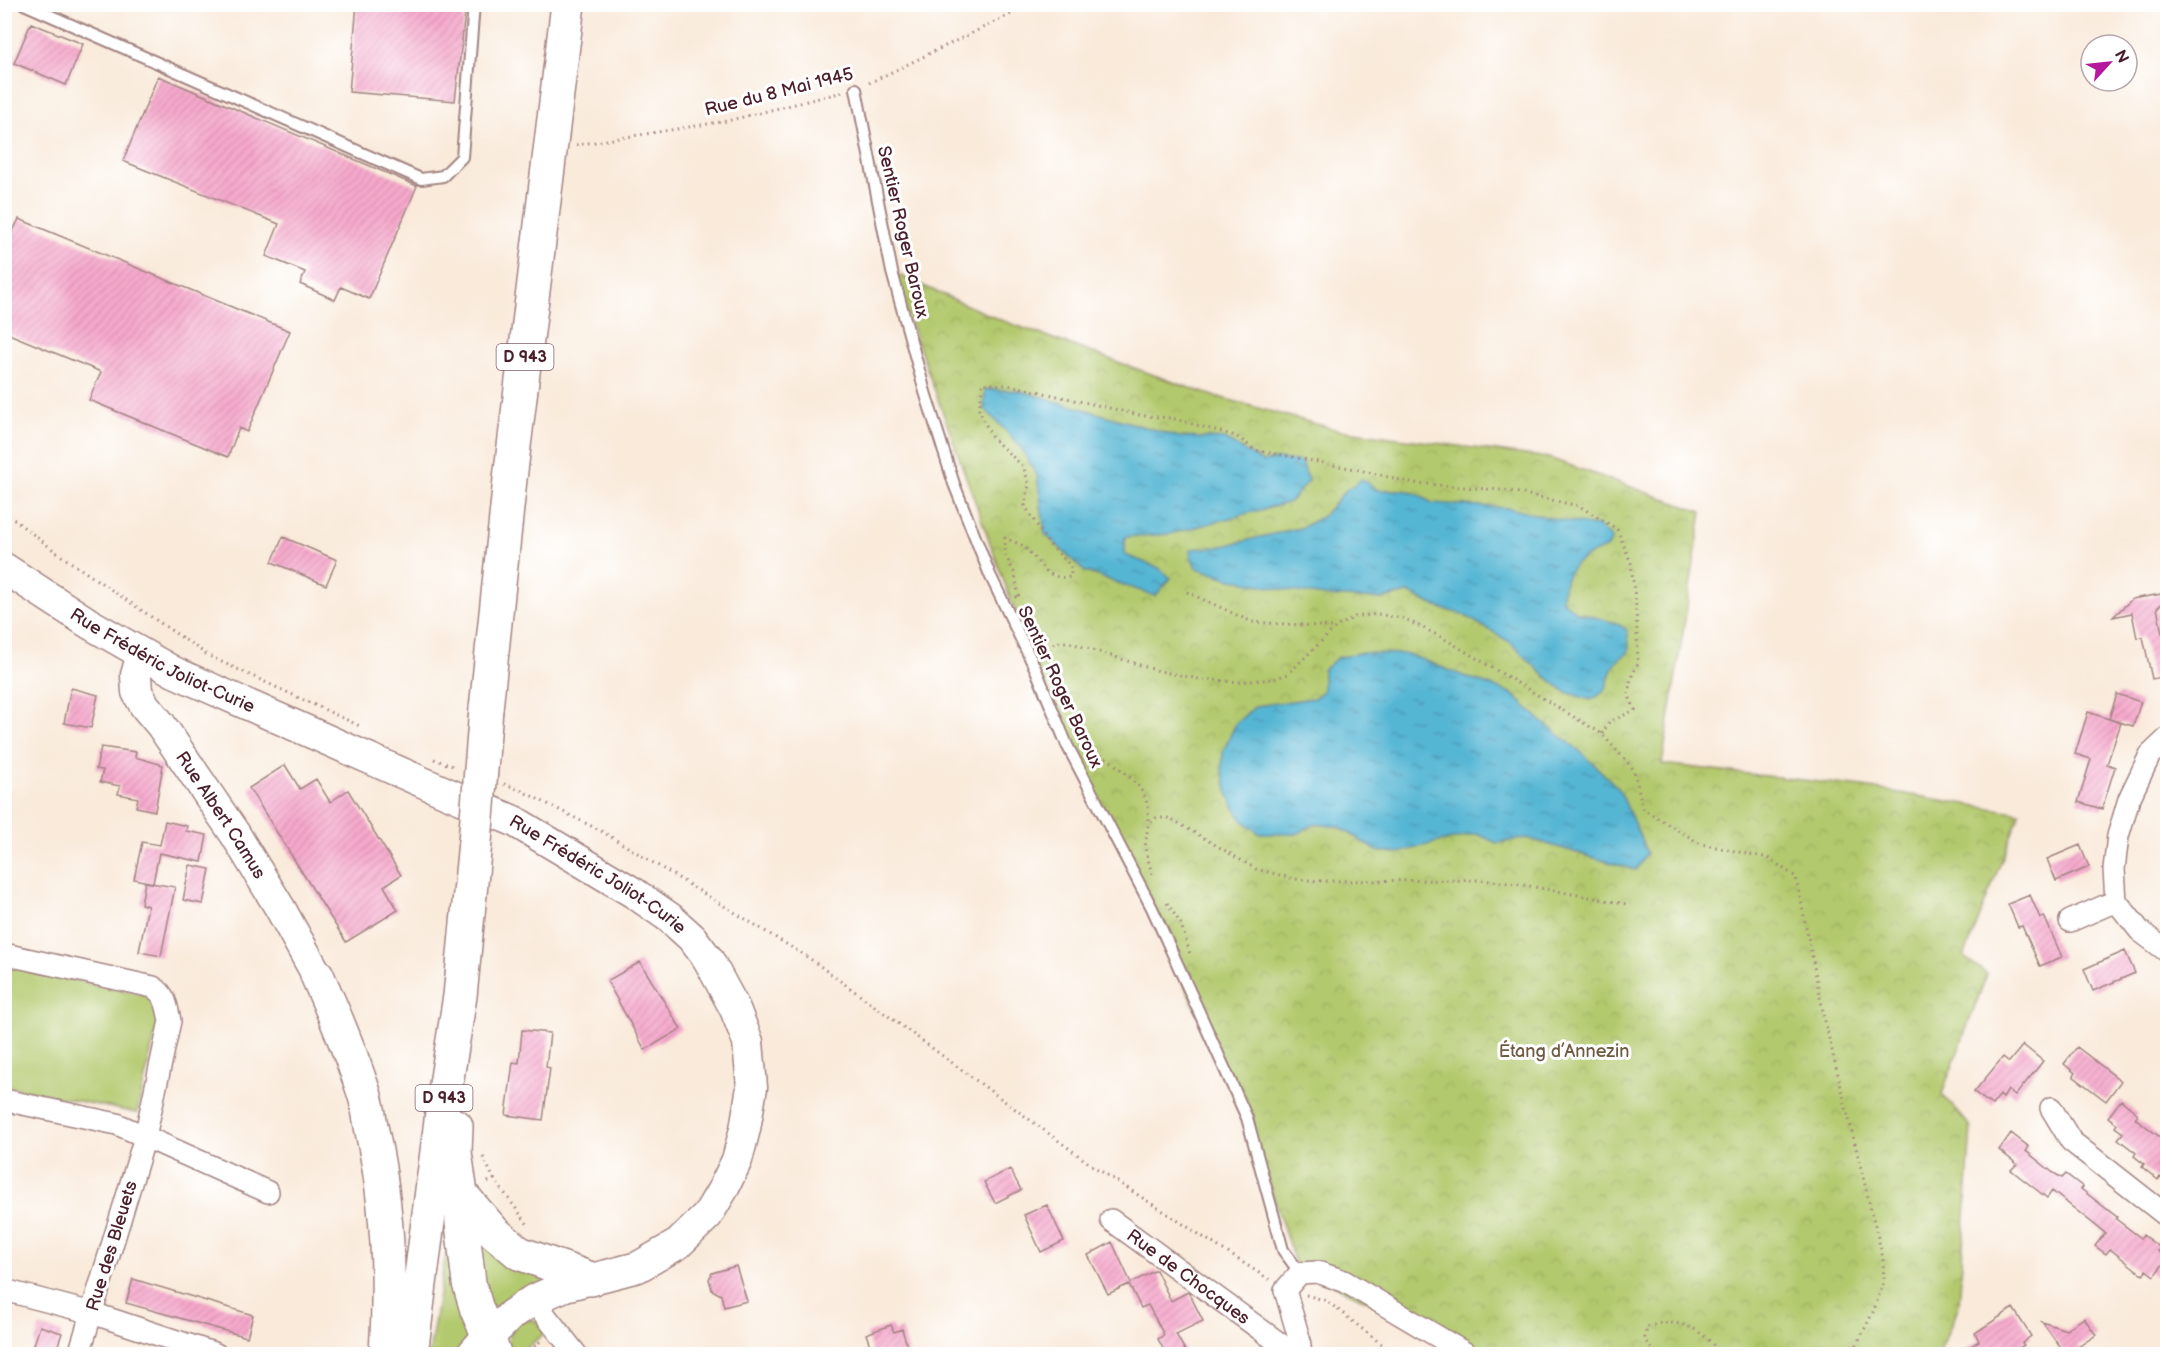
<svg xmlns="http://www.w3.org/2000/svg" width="2172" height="1359" font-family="'Balsamiq Sans',sans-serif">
<defs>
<pattern id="park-crowns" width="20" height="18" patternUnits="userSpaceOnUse" patternTransform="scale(1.5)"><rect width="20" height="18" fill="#b3c96d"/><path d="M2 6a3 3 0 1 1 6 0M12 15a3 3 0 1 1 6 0" fill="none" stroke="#9bac5f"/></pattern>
<pattern id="water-ripples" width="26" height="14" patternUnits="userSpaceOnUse" patternTransform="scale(1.5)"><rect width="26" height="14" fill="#55b6d4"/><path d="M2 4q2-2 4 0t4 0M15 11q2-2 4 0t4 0" fill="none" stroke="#4893ac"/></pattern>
<pattern id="building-hatch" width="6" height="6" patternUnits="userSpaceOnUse" patternTransform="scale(1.5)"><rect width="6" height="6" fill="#f6a9cc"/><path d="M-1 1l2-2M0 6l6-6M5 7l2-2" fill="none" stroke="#d491af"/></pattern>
</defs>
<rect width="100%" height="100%" fill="#fff"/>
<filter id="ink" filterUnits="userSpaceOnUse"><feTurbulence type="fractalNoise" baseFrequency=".0167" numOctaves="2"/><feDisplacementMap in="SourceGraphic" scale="12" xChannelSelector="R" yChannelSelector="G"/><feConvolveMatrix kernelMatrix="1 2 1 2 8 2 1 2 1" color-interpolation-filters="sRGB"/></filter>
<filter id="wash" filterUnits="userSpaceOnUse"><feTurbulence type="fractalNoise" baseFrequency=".008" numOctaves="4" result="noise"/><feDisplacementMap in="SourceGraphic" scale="24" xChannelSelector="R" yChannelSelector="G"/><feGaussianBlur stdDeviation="1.35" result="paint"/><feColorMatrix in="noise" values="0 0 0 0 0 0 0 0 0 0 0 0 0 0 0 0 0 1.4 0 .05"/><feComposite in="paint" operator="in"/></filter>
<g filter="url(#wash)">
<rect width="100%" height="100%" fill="#f9eada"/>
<path fill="#b3c96d" stroke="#7e744c" stroke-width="1.5" d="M 4,965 L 151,996 L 160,1013 L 137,1113 L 5,1086 Z
M 453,1212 L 479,1335 L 463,1354 L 429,1354 Z
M 482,1233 L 559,1276 L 510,1299 L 485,1316 L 471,1249 Z
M 522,1320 L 535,1320 L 546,1332 L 520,1354 L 509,1354 C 506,1340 510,1329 522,1320 Z"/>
<path fill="url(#park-crowns)" stroke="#7e744c" stroke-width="1.5" d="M 892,272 L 998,319 L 1204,393 L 1338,430 L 1549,458 L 1702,512 L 1662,764 L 1863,787 L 2020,813 L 1964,957 L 1987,974 L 1942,1094 L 1971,1127 L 1959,1305 L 1939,1354 L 1482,1354 L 1471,1347 L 1297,1269 L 1247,1118 L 1036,670 Z"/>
<path fill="url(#water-ripples)" stroke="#506a80" stroke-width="1.5" d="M 985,389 L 1021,391 L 1179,437 L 1225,439 L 1263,462 L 1279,459 L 1302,462 L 1308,481 L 1290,502 L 1170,534 L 1125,537 L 1125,555 L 1159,568 L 1171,578 L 1155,596 L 1084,571 L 1045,534 L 1037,475 L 1019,445 L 984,408 Z
M 1362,479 L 1378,490 L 1404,490 L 1419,495 L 1432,503 L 1508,508 L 1564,521 L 1598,526 L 1612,538 L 1608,547 C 1579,558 1563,567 1562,600 L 1576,612 L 1616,623 L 1627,630 L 1629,644 L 1628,653 C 1624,656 1619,659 1616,662 C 1603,679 1616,688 1590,700 L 1566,692 L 1546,677 L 1510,642 L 1464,615 L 1437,607 L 1409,593 L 1380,599 L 1324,596 L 1280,589 L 1227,578 L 1197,568 L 1191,557 L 1190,549 L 1219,547 L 1303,527 L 1323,516 L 1345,491 Z
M 1359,653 L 1408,654 L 1466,677 L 1511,693 L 1540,720 L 1580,751 L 1619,789 L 1647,853 L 1636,870 L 1527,838 L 1497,843 L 1477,834 L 1434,843 L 1398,853 L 1377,851 L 1340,827 L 1315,824 L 1296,834 L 1260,834 L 1241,819 L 1229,796 L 1222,771 L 1223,752 L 1236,723 L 1256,706 L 1314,698 L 1323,691 L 1323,670 L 1337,658 Z"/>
<g id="blocks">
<path fill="url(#building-hatch)" d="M 357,4 L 466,4 L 455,101 L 349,92 Z
M 31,23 L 83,44 L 66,85 L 14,63 Z
M 158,76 L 417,186 L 369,299 L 341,287 L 335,300 L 300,284 L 305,272 L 266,256 L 279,224 L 123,161 Z
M 19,219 L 290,331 L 247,432 L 239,428 L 228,457 L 89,400 L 101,372 L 4,332 L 4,249 Z
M 283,537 L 337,560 L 326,585 L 272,562 Z
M 2168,593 L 2168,598 L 2157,608 L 2162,633 L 2168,632 L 2168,676 L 2152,679 L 2143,637 L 2137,638 L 2132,613 L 2113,617 L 2132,599 Z
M 71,688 L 98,695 L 91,728 L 64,723 Z
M 2117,694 L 2141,702 L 2133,726 L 2109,719 Z
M 2088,712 L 2121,723 L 2107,764 L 2115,767 L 2102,809 L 2078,802 L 2091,759 L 2075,754 Z
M 101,747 L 136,752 L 135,757 L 163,765 L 155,811 L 136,807 L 138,798 L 118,794 L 120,786 L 100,782 L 103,770 L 96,769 Z
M 285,765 L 300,789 L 316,779 L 330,802 L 348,790 L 401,875 L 384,886 L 398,910 L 346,942 L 249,788 Z
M 165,821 L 187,826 L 186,831 L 207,835 L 202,862 L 159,853 L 153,883 L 134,879 L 142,842 L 160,845 Z
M 2080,845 L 2089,867 L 2056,881 L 2047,859 Z
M 190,865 L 210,869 L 203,904 L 183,900 Z
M 145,882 L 175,887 L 161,956 L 139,952 L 148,906 L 141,904 Z
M 2030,895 L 2040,918 L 2044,916 L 2062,957 L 2040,966 L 2022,926 L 2018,927 L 2008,904 Z
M 2125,951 L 2135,973 L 2093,991 L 2084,969 Z
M 640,962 L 681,1029 L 645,1050 L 607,981 Z
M 522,1030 L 550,1033 L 546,1067 L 550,1068 L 543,1120 L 506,1115 L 513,1062 L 519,1063 Z
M 2023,1045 L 2043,1061 L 2015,1096 L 2008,1090 L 2003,1098 L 2000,1095 L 1992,1105 L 1974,1092 L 2003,1057 L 2009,1062 Z
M 2077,1047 L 2121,1081 L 2106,1101 L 2073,1076 L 2075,1073 L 2064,1064 Z
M 2121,1100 L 2138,1114 L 2135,1118 L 2168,1143 L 2168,1182 L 2160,1177 L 2158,1180 L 2142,1167 L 2144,1164 L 2134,1156 L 2136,1153 L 2118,1139 L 2123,1133 L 2115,1127 L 2117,1124 L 2108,1117 Z
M 2011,1133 L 2029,1147 L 2026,1151 L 2052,1172 L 2062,1178 L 2066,1174 L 2083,1187 L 2081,1189 L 2117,1217 L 2116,1219 L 2141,1238 L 2143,1235 L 2160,1248 L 2158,1251 L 2167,1259 L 2154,1276 L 2146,1270 L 2143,1275 L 2110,1249 L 2106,1254 L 2095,1246 L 2105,1233 L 2052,1191 L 2047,1198 L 2011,1170 L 2017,1164 L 1999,1150 Z
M 1010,1169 L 1021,1190 L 995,1203 L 984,1182 Z
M 1047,1205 L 1064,1241 L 1041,1252 L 1024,1215 Z
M 1112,1242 L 1131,1283 L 1156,1270 L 1171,1301 L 1188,1292 L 1189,1293 L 1203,1321 L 1176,1334 L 1187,1354 L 1166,1354 L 1158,1339 L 1164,1335 L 1148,1305 L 1141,1308 L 1129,1284 L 1108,1294 L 1088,1255 Z
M 736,1266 L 747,1301 L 724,1307 L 721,1295 L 712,1290 L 709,1279 L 712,1273 Z
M 133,1279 L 253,1315 L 247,1337 L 126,1303 Z
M 2013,1308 L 2031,1336 L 2022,1343 L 2024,1345 L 2010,1354 L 1959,1354 L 1979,1341 L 1975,1333 Z
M 2084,1318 L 2096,1335 L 2078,1347 L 2084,1354 L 2065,1354 L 2042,1322 L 2066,1330 Z
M 891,1325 L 894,1332 L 902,1329 L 909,1352 L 901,1354 L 873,1354 L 866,1334 Z
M 40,1326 L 62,1333 L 55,1354 L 31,1354 Z"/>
</g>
</g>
<g filter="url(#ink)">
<use href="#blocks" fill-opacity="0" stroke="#a28482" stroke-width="1.5"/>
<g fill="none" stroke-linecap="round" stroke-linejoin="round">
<defs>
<path id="lane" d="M 24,4 L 421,179 L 443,176 L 462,157 L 474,4
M 856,89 L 892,272 L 925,392 L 954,484 L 990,575 L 1036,670 L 1067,745 L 1152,908 L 1247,1118 L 1283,1250 L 1300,1273"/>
<g id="street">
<path d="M 2168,738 L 2150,755 L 2129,799 L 2118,836 L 2114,869 L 2116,901 L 2140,931 L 2168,952"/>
<path d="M 2070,921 L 2116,901"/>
<path d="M 4,954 L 153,987 C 166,995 167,1006 170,1021 L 145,1137 L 79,1354"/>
<path d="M 4,1100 L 117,1124 L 268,1192"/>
<path d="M 2051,1108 L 2071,1141 L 2168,1217"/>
<path id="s1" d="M 1111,1220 L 1294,1354"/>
<path d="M 4,1290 L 92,1313 L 216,1354"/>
<path d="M 533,1300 L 576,1354"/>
<path d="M 1301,1354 L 1299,1338 L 1285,1290 L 1300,1273 L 1317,1272 L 1344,1281 L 1467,1354"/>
</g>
<g id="secondary">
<path id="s2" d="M 4,568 L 90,624 L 174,672 L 447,793 L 514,821 L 634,893 L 670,918 L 692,938 L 708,959 L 735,1009 L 748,1042 L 752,1087 L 745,1129 L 737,1160 L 723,1189 L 707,1216 L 678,1244 L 638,1267 L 565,1286 L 533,1300 L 511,1315 L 489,1337 L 496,1354"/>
<path id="s3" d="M 142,654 L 136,675 L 137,692 L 145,706 L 161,725 L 235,834 L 280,908 L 317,975"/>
</g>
<path id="primary" d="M 486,709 L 510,479 L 568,4
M 317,975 C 334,1013 350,1051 363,1090 C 368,1103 369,1117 372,1131 C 388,1204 391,1280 386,1354
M 456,1126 L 455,1152 L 461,1194 L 462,1223 L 469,1283 L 477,1310 L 489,1337 L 474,1354
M 461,1194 L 494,1232 L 519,1253 L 591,1279
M 411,1354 L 444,1097 L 460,996 L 475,842"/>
</defs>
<use href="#lane" stroke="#a28482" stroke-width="14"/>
<use href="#street" stroke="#a28482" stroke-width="24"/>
<use href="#secondary" stroke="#a28482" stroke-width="33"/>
<use href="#primary" stroke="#a28482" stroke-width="36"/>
<path stroke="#a28482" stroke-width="3" stroke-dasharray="1.5 4.5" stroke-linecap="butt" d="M 869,83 L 1032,4
M 576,145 L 727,121 L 843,92
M 4,512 L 60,555 L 209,656 L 362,727
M 1187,592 L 1252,622 L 1336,627
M 1015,597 L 1019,598 L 1015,574 L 1005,554 L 1005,538 C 1011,541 1018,543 1023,546 C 1040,560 1044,581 1071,577 L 1071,566 L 1048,543 L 1025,506 L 1029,484 L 1023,466 L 992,438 L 979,410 L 983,383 L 1014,386 L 1144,416 L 1171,418 L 1236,436 L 1255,450 L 1355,469 L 1414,483 L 1510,491 L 1579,506 L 1617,529 L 1631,563 L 1636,607 L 1638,663 L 1631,678 L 1628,694 L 1635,710 L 1609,722 L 1602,734
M 1044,652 C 1050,642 1058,642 1068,642 L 1159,671 L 1199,679 L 1240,682 L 1273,679 L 1288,674 L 1336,627 L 1355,617 L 1378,614 L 1405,619 L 1443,638 L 1602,734 L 1634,770 L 1643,809 L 1701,844 L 1768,858 L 1796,877 L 1826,1026 L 1883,1258 L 1884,1281 L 1874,1310 L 1852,1354
M 1085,746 C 1102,753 1138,779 1145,797 C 1149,806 1148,815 1148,825
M 434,759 L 455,767
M 504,784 L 518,789 L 603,832 L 809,958 L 1093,1166 L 1270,1280
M 1152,874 L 1145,848 L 1148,825 L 1156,818 L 1170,818 L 1256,869 L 1295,879 L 1319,881 L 1480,880 L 1518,884 L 1627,904
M 1167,903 L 1181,924 L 1191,957
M 483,1157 L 494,1179 L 484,1184
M 494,1179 L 529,1226
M 1306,1295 L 1327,1301 L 1380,1343 L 1399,1354
M 525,1354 L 542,1340
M 1654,1354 L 1645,1338 L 1647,1327 C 1678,1316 1703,1328 1720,1354"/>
<use href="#lane" stroke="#fff" stroke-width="10"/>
<use href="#street" stroke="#fff" stroke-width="21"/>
<use href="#secondary" stroke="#fff" stroke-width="30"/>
<use href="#primary" stroke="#fff" stroke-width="33"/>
<defs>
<path id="primary-bridge" d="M 475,842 L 486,709"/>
</defs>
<use href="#primary-bridge" stroke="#a28482" stroke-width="36" stroke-linecap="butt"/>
<use href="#primary-bridge" stroke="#fff" stroke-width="33"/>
</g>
</g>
<g text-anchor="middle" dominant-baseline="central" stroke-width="6" stroke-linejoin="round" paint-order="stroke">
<g fill="#fff" stroke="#80626b" stroke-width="1.5">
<rect x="496.5" y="344" width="57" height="26" rx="4.5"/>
<rect x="415.5" y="1085" width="57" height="26" rx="4.5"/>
</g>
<g font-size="16" font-weight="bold" fill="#4a1f2b">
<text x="525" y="357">D 943</text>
<text x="444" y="1098">D 943</text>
</g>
<g font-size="18" fill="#4a1f2b" stroke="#fff">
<text transform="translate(779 92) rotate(-14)">Rue du 8 Mai 1945</text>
<text transform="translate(903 232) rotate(77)">Sentier Roger Baroux</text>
<text stroke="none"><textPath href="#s2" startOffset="184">Rue Frédéric Joliot-Curie</textPath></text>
<text transform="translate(1060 687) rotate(65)">Sentier Roger Baroux</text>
<text stroke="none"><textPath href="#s3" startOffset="188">Rue Albert Camus</textPath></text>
<text stroke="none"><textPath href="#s2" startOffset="670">Rue Frédéric Joliot-Curie</textPath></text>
<text transform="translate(112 1246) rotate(-73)">Rue des Bleuets</text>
<text stroke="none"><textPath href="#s1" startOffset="96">Rue de Chocques</textPath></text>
</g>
<g font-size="18" fill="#6f5a42" stroke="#fff">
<text x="1564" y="1051">Étang d’Annezin</text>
</g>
</g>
<rect width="2172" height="1359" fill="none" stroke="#fff" stroke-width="24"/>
<g transform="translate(2109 63) rotate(63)"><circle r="28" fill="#ffffff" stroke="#b7a5aa" stroke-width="1.5"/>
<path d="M0-4.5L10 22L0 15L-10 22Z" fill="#b5179e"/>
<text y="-9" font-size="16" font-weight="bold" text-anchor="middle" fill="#4a1f2b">N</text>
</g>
</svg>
